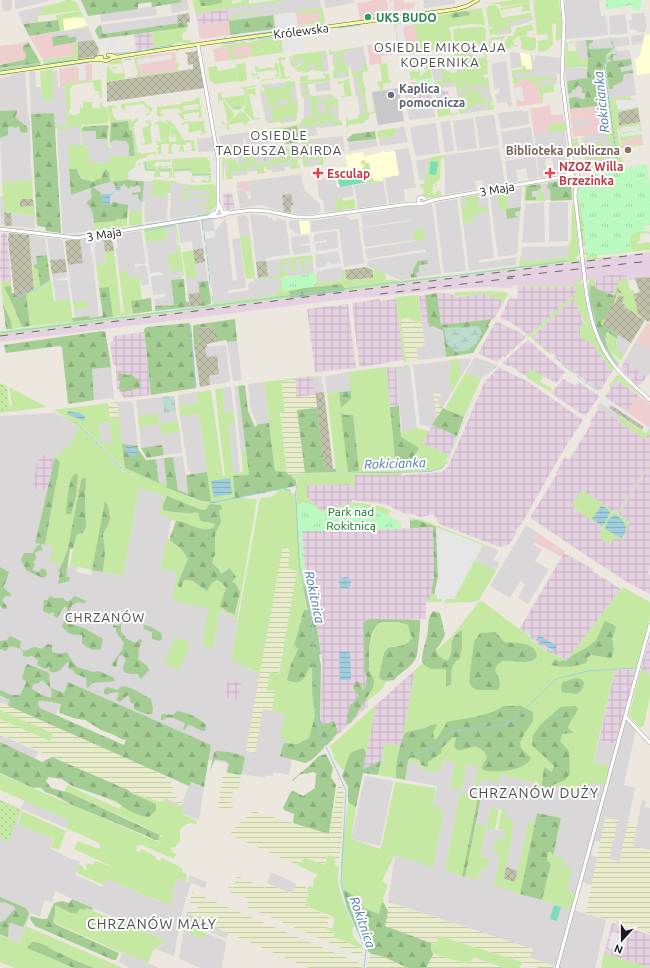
<svg xmlns="http://www.w3.org/2000/svg" width="650" height="968" font-family="Ubuntu,sans-serif">
<defs>
<pattern id="industrial-grid" width="8" height="8" patternUnits="userSpaceOnUse"><rect width="8" height="8" fill="#e6d1e2"/><path d="M0 4h8M4 0v8" fill="none" stroke="#c5b3c1"/></pattern>
<pattern id="construction-cross-hatch" width="8" height="8" patternUnits="userSpaceOnUse"><rect width="8" height="8" fill="#c1c1ab"/><path d="M0 0l8 8M0 8l8-8" fill="none" stroke="#a5a593"/></pattern>
<pattern id="farmland-rules" width="6" height="5" patternUnits="userSpaceOnUse"><rect width="6" height="5" fill="#e9ecca"/><path d="M0 2.5h6" fill="none" stroke="#c7caad"/></pattern>
<pattern id="forest-firs" width="22" height="20" patternUnits="userSpaceOnUse"><rect width="22" height="20" fill="#a4cd93"/><path d="M5 1l3.5 6h-7zM16 11l3.5 6h-7z" fill="#8daf7e"/></pattern>
<pattern id="wetland-marsh" width="20" height="14" patternUnits="userSpaceOnUse"><rect width="20" height="14" fill="#bcdbcd"/><path d="M1 5h8M5 5V1M11 12h8M15 12V8" fill="none" stroke="#a1bbaf"/></pattern>
<pattern id="park-tufts" width="24" height="20" patternUnits="userSpaceOnUse"><rect width="24" height="20" fill="#baf9bf"/><path d="M3 7l-1-3M5 7V3M7 7l1-3M15 17l-1-3M17 17v-4M19 17l1-3" fill="none" stroke="#9fd5a4"/></pattern>
<pattern id="garden-dots" width="8" height="8" patternUnits="userSpaceOnUse"><rect width="8" height="8" fill="#c5e9a3"/><path d="M2 2h.1M6 6h.1" fill="none" stroke="#a9c78c" stroke-width="1.8" stroke-linecap="round"/></pattern>
<pattern id="water-rules" width="6" height="5" patternUnits="userSpaceOnUse"><rect width="6" height="5" fill="#9fcddb"/><path d="M0 2.5h6" fill="none" stroke="#88afbb"/></pattern>
</defs>
<rect width="100%" height="100%" fill="#ede8df"/>
<path fill="#d9d7d7" d="M 2,0 L 12,0 L 12,9 L 10,11 L 3,11 Z
M 15,0 L 52,0 L 17,9 L 15,8 Z
M 166,0 L 187,0 L 189,9 L 187,10 L 172,13 L 170,4 L 167,4 Z
M 284,0 L 320,0 L 321,8 L 229,21 L 227,8 Z
M 324,0 L 354,0 L 354,3 L 327,8 L 325,6 Z
M 423,0 L 455,0 L 455,4 L 424,8 Z
M 565,0 L 599,0 L 601,16 L 605,15 L 608,35 L 566,39 Z
M 495,5 L 498,7 L 502,18 L 531,13 L 531,12 L 533,20 L 519,25 L 511,26 L 512,31 L 511,33 L 498,35 L 495,31 L 498,28 L 493,28 L 491,26 L 488,6 Z
M 42,6 L 43,14 L 36,15 L 36,22 L 23,24 L 18,12 Z
M 156,6 L 157,15 L 101,22 L 100,14 Z
M 644,13 L 647,26 L 645,32 L 638,33 L 637,30 L 630,29 L 629,20 L 632,20 L 632,14 Z
M 625,14 L 628,33 L 610,35 L 609,16 Z
M 177,15 L 178,24 L 103,34 L 101,25 Z
M 88,27 L 94,40 L 53,46 L 51,33 Z
M 645,34 L 642,44 L 632,45 L 631,36 Z
M 628,37 L 630,45 L 616,47 L 617,51 L 629,50 L 630,51 L 636,95 L 610,99 L 606,68 L 607,62 L 614,50 L 612,38 Z
M 609,38 L 613,48 L 589,49 L 589,43 L 593,42 L 593,40 Z
M 586,40 L 588,60 L 579,59 L 576,41 Z
M 363,46 L 368,71 L 363,72 L 362,74 L 364,87 L 366,87 L 365,92 L 367,112 L 369,113 L 369,119 L 367,120 L 360,114 L 358,100 L 355,93 L 353,75 L 352,74 L 350,66 L 348,67 L 348,77 L 336,79 L 332,52 Z
M 472,50 L 472,52 L 470,52 L 479,61 L 487,60 L 488,64 L 486,65 L 488,74 L 483,75 L 484,79 L 488,77 L 491,97 L 492,97 L 491,98 L 493,100 L 490,101 L 491,105 L 494,105 L 494,109 L 460,114 L 456,86 L 441,88 L 438,86 L 442,80 L 434,81 L 430,64 L 435,63 L 436,66 L 443,68 L 459,78 L 454,51 Z
M 325,51 L 326,51 L 329,71 L 322,72 L 317,69 L 306,71 L 304,63 L 294,66 L 292,55 Z
M 510,52 L 520,53 L 522,66 L 531,61 L 530,54 L 532,55 L 533,61 L 535,60 L 535,55 L 560,58 L 560,74 L 554,74 L 557,76 L 557,83 L 556,83 L 556,84 L 540,87 L 539,88 L 536,85 L 535,77 L 513,79 L 512,71 L 523,69 L 523,66 L 511,69 Z
M 506,61 L 512,105 L 508,107 L 507,102 L 497,103 L 495,94 L 498,94 L 500,90 L 498,88 L 495,90 L 492,71 L 493,70 L 492,69 L 491,64 Z
M 565,67 L 588,68 L 587,79 L 566,81 Z
M 57,70 L 58,87 L 65,88 L 67,127 L 80,127 L 81,148 L 85,149 L 87,169 L 69,169 L 71,195 L 110,182 L 128,180 L 183,184 L 211,190 L 209,213 L 170,219 L 171,193 L 168,193 L 167,220 L 145,222 L 144,208 L 146,202 L 143,202 L 142,211 L 131,211 L 127,210 L 95,223 L 95,231 L 63,234 L 57,132 L 58,129 L 55,129 L 54,113 L 31,114 L 29,72 L 35,71 L 36,87 L 41,87 L 42,100 L 53,99 L 52,72 Z
M 25,72 L 28,113 L 30,121 L 30,143 L 31,148 L 30,164 L 31,164 L 32,180 L 2,182 L 0,138 L 4,136 L 8,127 L 13,127 L 16,128 L 19,126 L 23,133 L 25,133 L 23,124 L 20,122 L 15,116 L 16,115 L 17,110 L 0,111 L 0,78 L 12,76 L 13,74 Z
M 292,81 L 295,82 L 298,107 L 296,121 L 281,123 L 279,121 L 269,123 L 266,122 L 260,92 L 265,91 L 264,85 Z
M 330,81 L 331,90 L 316,92 L 315,84 Z
M 307,82 L 310,95 L 315,96 L 330,94 L 338,100 L 339,122 L 336,126 L 320,128 L 318,126 L 316,128 L 318,135 L 302,137 L 301,137 L 299,124 L 301,123 L 302,119 L 304,119 L 304,99 L 301,94 L 300,83 Z
M 578,85 L 582,88 L 582,93 L 585,93 L 585,100 L 576,97 L 569,98 L 568,94 L 572,93 L 572,90 L 575,90 Z
M 443,93 L 443,101 L 449,100 L 450,107 L 438,109 L 436,94 Z
M 418,96 L 420,104 L 433,102 L 435,117 L 409,120 L 405,98 Z
M 523,110 L 523,112 L 528,111 L 530,124 L 501,129 L 498,115 L 499,113 Z
M 494,115 L 499,145 L 480,148 L 475,117 Z
M 473,118 L 477,148 L 457,151 L 453,121 Z
M 589,118 L 589,122 L 586,125 L 572,127 L 571,121 Z
M 128,121 L 129,129 L 132,131 L 135,156 L 110,156 L 110,163 L 89,162 L 88,148 L 83,145 L 82,129 L 83,127 L 108,125 L 107,147 L 110,148 L 112,147 L 110,145 L 111,123 Z
M 450,121 L 454,151 L 445,152 L 440,122 Z
M 564,122 L 570,172 L 555,175 L 552,158 L 545,159 L 547,176 L 539,178 L 534,134 L 549,132 L 548,125 Z
M 436,123 L 440,153 L 417,156 L 415,155 L 410,127 Z
M 404,126 L 408,142 L 380,146 L 379,138 L 396,136 L 395,129 Z
M 530,127 L 531,128 L 535,154 L 505,159 L 501,132 Z
M 263,130 L 266,135 L 273,134 L 274,142 L 246,147 L 245,138 L 243,139 L 244,147 L 224,150 L 222,149 L 219,136 Z
M 611,131 L 616,165 L 591,168 L 586,153 L 583,135 Z
M 343,136 L 345,151 L 320,156 L 321,165 L 304,167 L 301,142 L 304,140 Z
M 213,137 L 215,150 L 214,151 L 198,152 L 197,139 Z
M 376,139 L 378,146 L 349,151 L 348,143 Z
M 279,145 L 279,147 L 281,147 L 282,154 L 284,154 L 283,148 L 287,147 L 287,149 L 299,146 L 301,158 L 293,159 L 293,166 L 284,167 L 285,171 L 272,172 L 272,170 L 266,169 L 266,166 L 257,171 L 245,172 L 244,175 L 233,176 L 225,172 L 224,161 L 231,160 L 238,164 L 237,152 Z
M 408,148 L 409,149 L 416,188 L 404,189 L 405,201 L 389,204 L 385,178 L 399,175 L 395,150 Z
M 499,148 L 505,183 L 504,184 L 484,188 L 482,180 L 475,181 L 476,189 L 445,195 L 445,155 Z
M 535,156 L 538,178 L 528,180 L 526,168 L 516,170 L 518,182 L 508,183 L 505,161 Z
M 431,158 L 429,159 L 425,180 L 419,180 L 416,161 L 418,160 Z
M 301,174 L 303,185 L 306,191 L 319,203 L 321,211 L 319,213 L 304,215 L 291,213 L 290,205 L 293,205 L 282,195 L 284,212 L 262,205 L 240,208 L 237,190 L 245,190 L 249,199 L 251,199 L 248,181 Z
M 336,177 L 337,187 L 352,185 L 354,196 L 336,199 L 337,211 L 326,212 L 324,211 L 323,201 L 319,197 L 317,180 Z
M 563,180 L 572,200 L 525,200 L 532,186 Z
M 383,181 L 387,204 L 358,208 L 354,185 Z
M 522,188 L 517,254 L 498,257 L 490,195 L 491,193 L 497,192 L 508,204 L 507,190 Z
M 487,193 L 494,258 L 479,260 L 479,263 L 517,257 L 516,265 L 469,271 L 463,223 L 474,222 L 474,219 L 472,211 L 462,213 L 460,200 L 461,198 Z
M 3,196 L 5,224 L 1,225 L 0,197 Z
M 457,199 L 466,271 L 444,273 L 435,203 Z
M 544,202 L 545,242 L 522,243 L 525,204 Z
M 550,202 L 566,202 L 568,203 L 568,241 L 549,242 L 549,204 Z
M 432,204 L 441,274 L 400,280 L 367,265 L 369,260 L 426,252 L 425,249 L 368,259 L 367,257 L 365,249 L 415,241 L 415,240 L 365,247 L 362,229 L 363,228 L 410,221 L 410,220 L 363,227 L 361,215 L 362,214 L 390,210 L 391,208 L 402,207 L 403,208 L 404,207 L 417,205 L 420,205 L 420,207 Z
M 11,213 L 34,216 L 35,229 L 12,226 Z
M 250,214 L 268,216 L 268,218 L 272,218 L 273,220 L 277,220 L 277,218 L 286,221 L 290,254 L 266,258 L 266,261 L 280,259 L 312,257 L 314,273 L 281,277 L 283,294 L 214,303 L 205,239 L 215,237 L 215,233 L 214,231 L 204,232 L 202,221 L 213,220 L 215,231 L 226,218 L 233,281 L 237,280 L 232,239 L 240,238 L 246,287 L 245,288 L 228,290 L 228,293 L 231,293 L 249,290 L 248,283 L 254,281 L 254,278 L 258,278 Z
M 245,215 L 248,218 L 250,236 L 240,237 L 237,216 Z
M 347,216 L 351,220 L 358,219 L 364,263 L 344,267 L 339,229 L 311,232 L 311,221 Z
M 290,220 L 299,221 L 301,234 L 296,234 L 289,227 L 289,221 Z
M 198,222 L 200,223 L 203,248 L 193,250 L 192,241 L 181,243 L 178,227 L 180,225 Z
M 174,226 L 175,227 L 178,253 L 167,254 L 170,272 L 181,270 L 182,279 L 171,281 L 174,305 L 156,307 L 154,299 L 165,297 L 165,293 L 162,294 L 153,295 L 151,277 L 152,276 L 163,275 L 162,273 L 160,272 L 150,273 L 146,242 L 167,239 L 165,228 Z
M 141,231 L 146,262 L 144,264 L 138,264 L 136,263 L 134,266 L 137,268 L 138,266 L 145,265 L 147,267 L 149,284 L 142,286 L 139,276 L 128,278 L 127,271 L 119,272 L 116,248 L 118,248 L 116,235 Z
M 336,231 L 337,232 L 338,248 L 316,251 L 315,244 L 326,242 L 327,244 L 327,239 L 326,240 L 314,242 L 314,234 Z
M 29,235 L 45,238 L 47,255 L 36,256 L 37,264 L 32,265 Z
M 308,235 L 310,243 L 299,245 L 299,246 L 310,245 L 310,252 L 293,255 L 291,237 Z
M 103,237 L 106,263 L 96,264 L 94,247 L 96,245 L 95,239 L 96,238 Z
M 47,238 L 61,239 L 63,241 L 65,259 L 50,260 Z
M 92,238 L 93,244 L 90,247 L 91,253 L 92,253 L 99,316 L 90,318 L 89,316 L 75,317 L 74,310 L 88,308 L 88,301 L 73,303 L 68,265 L 83,263 L 80,240 Z
M 569,246 L 569,257 L 522,262 L 521,260 L 522,247 Z
M 338,251 L 344,279 L 342,280 L 321,283 L 318,282 L 315,255 Z
M 205,262 L 208,281 L 198,283 L 200,293 L 188,294 L 186,278 L 197,277 L 195,264 Z
M 67,272 L 67,276 L 66,278 L 57,279 L 56,280 L 57,281 L 66,280 L 68,282 L 70,299 L 56,301 L 52,274 Z
M 429,323 L 429,327 L 433,326 L 442,331 L 446,357 L 418,360 L 416,347 L 425,346 L 422,324 Z
M 618,335 L 631,343 L 624,355 L 617,351 L 616,347 Z
M 237,341 L 242,380 L 234,381 L 233,380 L 227,342 Z
M 636,341 L 650,350 L 650,373 L 647,377 L 624,361 Z
M 223,345 L 226,346 L 230,380 L 229,382 L 210,385 L 209,376 L 219,374 L 219,365 L 207,357 L 205,347 Z
M 475,357 L 496,365 L 481,379 L 466,372 Z
M 470,358 L 471,360 L 431,427 L 420,425 L 413,365 Z
M 408,365 L 410,367 L 417,429 L 402,433 L 396,367 Z
M 111,367 L 114,398 L 94,400 L 92,369 Z
M 349,372 L 351,391 L 327,393 L 325,376 Z
M 321,376 L 322,378 L 324,392 L 315,393 L 313,377 Z
M 264,382 L 269,423 L 257,424 L 251,410 L 248,384 Z
M 234,386 L 238,386 L 246,451 L 241,452 Z
M 230,387 L 231,388 L 234,412 L 225,413 L 222,388 Z
M 196,392 L 198,403 L 179,406 L 178,395 Z
M 162,397 L 164,412 L 176,411 L 178,421 L 160,424 L 161,434 L 180,432 L 182,453 L 164,455 L 162,445 L 141,448 L 139,426 L 159,424 L 158,414 L 138,416 L 136,401 L 137,400 Z
M 130,401 L 133,403 L 138,446 L 122,444 L 117,402 Z
M 600,402 L 608,408 L 622,416 L 619,422 L 597,407 L 598,404 L 600,404 Z
M 54,413 L 75,425 L 78,428 L 69,449 L 55,457 L 35,543 L 52,546 L 65,565 L 70,568 L 73,550 L 80,551 L 77,572 L 91,575 L 92,570 L 123,576 L 139,488 L 164,495 L 172,518 L 161,568 L 177,571 L 210,584 L 213,650 L 220,610 L 238,620 L 231,659 L 244,665 L 250,670 L 260,673 L 246,751 L 255,752 L 263,709 L 285,713 L 308,744 L 292,758 L 289,775 L 274,772 L 273,776 L 265,775 L 265,778 L 226,771 L 227,763 L 208,760 L 210,745 L 68,682 L 52,725 L 0,702 L 0,416 Z
M 199,414 L 207,472 L 191,474 L 190,471 L 188,470 L 180,416 Z
M 110,422 L 112,442 L 101,444 L 99,423 Z
M 235,423 L 240,473 L 233,473 L 229,424 Z
M 182,456 L 183,456 L 188,494 L 178,490 L 173,457 Z
M 164,458 L 167,485 L 159,483 L 156,459 Z
M 526,525 L 538,533 L 533,545 L 542,549 L 535,561 L 549,569 L 528,604 L 518,598 L 525,584 L 520,581 L 510,598 L 490,586 Z
M 484,545 L 496,549 L 498,552 L 493,560 L 500,563 L 495,571 L 475,561 Z
M 624,716 L 636,729 L 624,785 L 635,788 L 620,861 L 609,859 L 605,818 L 601,842 L 595,841 L 591,855 L 597,857 L 592,885 L 579,881 L 576,893 L 566,891 L 562,866 L 564,859 L 553,856 L 561,818 L 538,813 L 535,823 L 529,822 L 518,871 L 503,879 L 512,836 L 505,818 L 507,811 L 491,807 L 487,826 L 476,824 L 481,797 L 460,794 L 445,870 L 477,880 L 480,869 L 486,870 L 489,858 L 480,856 L 486,828 L 505,831 L 503,840 L 496,839 L 493,853 L 500,855 L 494,885 L 606,920 L 595,968 L 555,968 L 554,966 L 530,958 L 533,949 L 388,902 L 395,855 L 433,866 L 444,812 L 439,811 L 433,806 L 437,786 L 405,780 L 408,761 L 420,763 L 419,769 L 439,772 L 441,760 L 455,762 L 450,787 L 462,790 L 467,764 L 479,766 L 474,792 L 482,779 L 500,774 L 537,783 L 536,789 L 538,789 L 538,792 L 553,785 L 568,788 L 567,791 L 591,782 L 610,767 L 593,762 L 599,740 L 616,744 Z
M 0,735 L 39,752 L 34,760 L 0,744 Z
M 365,776 L 393,781 L 391,793 L 380,846 L 351,839 Z
M 190,782 L 204,787 L 199,820 L 162,805 L 165,798 L 181,805 Z
M 0,800 L 20,809 L 25,800 L 70,820 L 66,828 L 22,809 L 17,823 L 53,839 L 50,848 L 67,857 L 80,862 L 75,875 L 103,887 L 107,879 L 166,904 L 177,879 L 188,883 L 189,875 L 207,882 L 205,888 L 191,883 L 182,912 L 174,956 L 173,956 L 156,949 L 156,947 L 165,940 L 55,891 L 52,903 L 44,900 L 40,917 L 31,913 L 19,943 L 0,935 Z
M 642,800 L 646,801 L 645,807 L 650,808 L 650,850 L 633,846 Z
M 271,872 L 297,884 L 292,894 L 267,883 Z
M 187,913 L 228,933 L 227,938 L 226,939 L 185,921 Z
M 184,930 L 203,939 L 206,933 L 225,941 L 226,943 L 222,968 L 200,968 L 180,959 L 179,958 Z
M 123,952 L 159,968 L 129,968 L 129,967 L 118,962 Z"/>
<path fill="#eecfcd" d="M 372,0 L 387,0 L 389,16 L 360,20 L 357,3 L 372,1 Z
M 389,0 L 404,0 L 404,3 L 418,2 L 419,9 L 394,15 L 394,14 L 391,14 Z
M 322,8 L 325,22 L 275,29 L 273,15 Z
M 415,18 L 420,46 L 398,50 L 394,22 Z
M 229,21 L 230,35 L 202,39 L 199,37 L 198,25 Z
M 51,33 L 53,46 L 75,42 L 75,55 L 43,60 L 29,36 Z
M 27,39 L 40,63 L 0,68 L 0,46 L 25,43 Z
M 253,42 L 255,56 L 215,62 L 213,49 L 228,47 L 228,45 Z
M 392,42 L 393,43 L 395,54 L 381,56 L 382,64 L 370,65 L 367,45 Z
M 175,52 L 178,72 L 139,77 L 136,57 Z
M 92,64 L 92,80 L 65,84 L 65,87 L 60,88 L 59,69 Z
M 530,79 L 533,81 L 534,85 L 536,85 L 540,88 L 543,103 L 517,107 L 513,83 L 517,84 L 517,81 Z
M 411,82 L 417,82 L 417,84 L 416,84 L 418,96 L 405,98 L 403,84 Z
M 550,105 L 551,115 L 563,114 L 564,122 L 548,125 L 549,132 L 534,134 L 530,108 L 539,108 L 541,107 Z
M 608,105 L 612,131 L 573,137 L 572,127 L 586,125 L 589,121 L 588,118 L 571,121 L 570,109 Z
M 642,136 L 643,143 L 622,148 L 621,141 Z
M 248,181 L 250,191 L 246,192 L 245,190 L 237,189 L 237,182 Z
M 647,323 L 650,324 L 650,350 L 636,341 Z
M 638,395 L 650,404 L 650,428 L 627,412 Z
M 538,533 L 565,551 L 562,557 L 534,542 Z"/>
<path fill="url(#industrial-grid)" fill-rule="evenodd" d="M 227,9 L 229,21 L 198,25 L 196,14 Z
M 152,32 L 154,48 L 136,50 L 134,34 Z
M 415,84 L 417,84 L 418,88 L 429,87 L 433,102 L 419,104 L 418,96 L 417,95 Z
M 443,89 L 444,92 L 448,91 L 449,97 L 455,98 L 456,109 L 451,109 L 449,100 L 443,101 L 443,93 L 436,94 L 435,90 Z
M 232,193 L 235,207 L 234,209 L 228,210 L 224,208 L 223,194 Z
M 1,233 L 7,233 L 11,281 L 1,282 L 0,271 Z
M 615,274 L 627,275 L 627,279 L 619,280 L 613,296 L 595,288 L 596,278 L 601,278 L 601,276 Z
M 518,285 L 533,287 L 577,287 L 578,291 L 529,335 L 507,320 L 506,321 L 500,318 L 510,297 L 517,299 Z
M 437,293 L 449,293 L 457,297 L 485,293 L 490,294 L 491,298 L 497,298 L 503,300 L 503,303 L 494,319 L 441,325 Z
M 426,295 L 429,323 L 422,324 L 419,296 Z
M 574,298 L 593,344 L 611,370 L 611,373 L 600,391 L 555,358 L 556,356 L 553,353 L 551,354 L 534,340 L 534,335 Z
M 379,299 L 380,301 L 396,299 L 404,360 L 360,367 L 359,364 L 352,303 Z
M 348,304 L 356,368 L 315,372 L 307,309 Z
M 496,321 L 521,333 L 526,337 L 505,357 L 503,356 L 497,362 L 479,354 L 479,352 Z
M 144,332 L 151,395 L 124,398 L 117,389 L 116,365 L 113,364 L 110,342 L 113,341 L 113,336 Z
M 528,340 L 565,372 L 557,383 L 529,369 L 526,376 L 517,371 L 516,369 L 502,363 Z
M 624,361 L 647,377 L 640,385 L 637,385 L 621,369 Z
M 386,367 L 396,367 L 399,406 L 390,406 Z
M 499,367 L 504,371 L 506,371 L 527,381 L 583,420 L 563,451 L 522,523 L 516,530 L 515,530 L 516,533 L 510,544 L 501,547 L 497,546 L 442,525 L 438,523 L 437,518 L 434,516 L 435,514 L 420,517 L 413,514 L 406,514 L 385,504 L 352,500 L 351,504 L 321,511 L 307,497 L 307,485 L 349,484 L 353,490 L 354,475 L 400,475 L 404,476 L 405,475 L 442,472 L 448,467 L 484,383 Z
M 313,376 L 316,395 L 296,397 L 295,378 Z
M 563,379 L 575,385 L 579,382 L 598,395 L 599,397 L 586,415 L 583,415 L 551,393 Z
M 616,380 L 638,395 L 627,412 L 605,397 Z
M 599,408 L 645,439 L 650,432 L 650,565 L 648,574 L 650,575 L 650,594 L 627,582 L 590,558 L 532,519 L 531,516 L 557,474 L 556,473 L 563,460 L 565,457 L 569,460 L 591,424 L 590,422 ZM 646,469 L 647,469 L 618,514 L 629,522 L 625,533 L 614,537 L 610,544 L 599,537 L 603,528 L 571,506 L 582,490 L 617,514 Z
M 432,425 L 457,436 L 449,455 L 422,443 Z
M 39,452 L 54,460 L 47,491 L 32,488 Z
M 433,527 L 434,577 L 430,600 L 426,600 L 426,619 L 366,621 L 368,707 L 367,708 L 363,707 L 364,710 L 327,745 L 320,728 L 322,659 L 314,610 L 304,562 L 302,531 L 396,529 Z
M 564,553 L 593,569 L 592,571 L 621,589 L 567,660 L 548,652 L 531,639 L 530,635 L 520,628 Z
M 650,637 L 650,676 L 641,668 Z
M 637,669 L 616,744 L 599,740 L 615,670 Z
M 415,670 L 401,746 L 385,743 L 381,761 L 363,769 L 376,705 Z
M 228,680 L 241,683 L 238,700 L 224,697 Z
M 612,923 L 650,935 L 650,968 L 604,953 Z"/>
<path fill="#ffffd6" d="M 83,16 L 88,27 L 60,31 L 58,19 Z
M 645,34 L 650,35 L 650,73 L 637,75 L 635,59 L 639,58 L 639,56 L 640,56 Z
M 520,53 L 530,54 L 532,66 L 532,69 L 526,69 L 525,66 L 522,66 Z
M 382,151 L 387,152 L 395,151 L 399,175 L 382,178 L 383,181 L 337,187 L 334,168 L 348,167 L 345,155 L 363,152 L 364,156 L 380,153 Z
M 299,221 L 309,221 L 310,233 L 301,234 Z"/>
<path fill="#c8c8c8" d="M 399,88 L 404,121 L 378,125 L 372,92 Z"/>
<path fill="#e6d1e2" d="M 650,252 L 650,277 L 634,279 L 635,280 L 628,280 L 627,275 L 611,275 L 601,276 L 601,278 L 595,279 L 574,279 L 574,281 L 578,281 L 578,284 L 574,286 L 518,285 L 514,285 L 511,288 L 489,287 L 448,289 L 364,298 L 363,297 L 0,342 L 0,335 Z"/>
<path fill="url(#construction-cross-hatch)" d="M 189,13 L 190,22 L 178,24 L 177,15 Z
M 94,40 L 99,49 L 97,56 L 78,59 L 78,42 Z
M 197,51 L 204,88 L 107,102 L 107,82 L 193,69 L 193,64 L 188,65 L 187,54 L 184,53 Z
M 638,108 L 640,122 L 619,126 L 618,112 Z
M 291,194 L 293,205 L 290,206 L 291,213 L 284,212 L 282,195 Z
M 21,199 L 32,199 L 33,200 L 34,206 L 20,207 L 20,202 Z
M 4,212 L 11,213 L 12,226 L 5,226 Z
M 9,233 L 29,235 L 34,289 L 15,300 L 8,239 Z
M 106,236 L 110,236 L 112,237 L 114,251 L 105,252 L 103,237 Z
M 67,240 L 80,240 L 83,263 L 68,265 L 65,242 Z
M 203,248 L 205,262 L 195,264 L 193,250 Z
M 65,259 L 67,272 L 52,274 L 50,260 Z
M 266,261 L 268,276 L 258,278 L 256,262 Z
M 366,267 L 373,270 L 373,278 L 348,280 L 346,278 L 345,270 Z
M 650,277 L 650,320 L 648,322 L 645,320 L 631,343 L 601,324 L 614,296 L 613,296 L 619,280 L 627,279 L 630,291 L 633,290 L 634,294 L 640,292 L 637,284 L 634,278 Z
M 200,293 L 201,306 L 190,307 L 188,294 Z
M 214,327 L 216,342 L 207,344 L 207,347 L 205,348 L 207,357 L 217,356 L 219,374 L 209,376 L 210,385 L 200,387 L 194,346 L 199,345 L 197,328 Z
M 324,392 L 333,467 L 332,469 L 325,469 L 315,393 Z
M 611,405 L 644,427 L 642,430 L 609,408 Z
M 506,867 L 518,871 L 515,882 L 503,879 Z"/>
<path fill="url(#farmland-rules)" d="M 405,317 L 422,324 L 425,346 L 416,347 L 418,359 L 407,361 L 405,353 L 401,322 L 402,319 Z
M 295,380 L 296,397 L 316,395 L 317,408 L 297,410 L 305,473 L 288,475 L 280,413 L 285,411 L 281,382 Z
M 440,392 L 441,397 L 438,398 L 440,407 L 443,407 L 437,417 L 433,393 Z
M 117,402 L 119,418 L 110,419 L 108,403 Z
M 283,545 L 290,550 L 297,571 L 293,601 L 278,674 L 270,673 L 275,691 L 272,711 L 263,709 L 255,753 L 246,751 Z
M 0,702 L 149,768 L 170,780 L 173,788 L 172,795 L 183,801 L 181,805 L 165,798 L 162,805 L 0,734 L 0,719 L 50,741 L 0,710 Z
M 224,773 L 241,776 L 238,791 L 233,790 L 231,804 L 233,805 L 232,811 L 217,807 Z
M 339,781 L 344,792 L 341,847 L 338,849 L 340,851 L 339,859 L 328,855 L 325,865 L 305,858 L 297,865 L 230,835 L 233,829 L 253,811 L 329,834 Z
M 605,818 L 618,820 L 609,859 L 620,861 L 628,822 L 637,825 L 633,846 L 650,850 L 650,933 L 586,913 Z
M 237,876 L 265,888 L 267,883 L 292,894 L 297,884 L 307,888 L 309,894 L 305,906 L 329,916 L 327,929 L 334,933 L 334,937 L 363,949 L 362,957 L 247,907 L 249,899 L 227,891 L 229,886 L 233,888 Z
M 192,892 L 295,936 L 362,964 L 362,968 L 309,968 L 228,933 L 187,913 L 188,910 L 196,912 L 198,907 L 190,903 Z
M 389,902 L 533,949 L 530,957 L 504,949 L 554,966 L 553,968 L 539,968 L 439,936 L 436,945 L 385,926 Z
M 371,954 L 384,957 L 408,968 L 366,968 Z
M 433,954 L 469,964 L 472,957 L 505,968 L 426,968 Z"/>
<path fill="#c5e9a3" fill-rule="evenodd" d="M 67,0 C 75,0 77,2 80,10 L 38,16 L 38,22 L 36,22 L 35,15 L 43,14 L 42,6 L 35,8 C 46,5 57,4 67,0 Z
M 192,0 L 199,0 L 201,5 L 204,7 L 210,6 L 211,5 L 221,3 L 222,0 L 233,0 L 231,4 L 242,2 L 242,0 L 249,0 L 249,4 L 276,0 L 290,0 L 276,2 L 276,4 L 271,4 L 271,3 L 251,6 L 252,13 L 257,12 L 257,10 L 258,10 L 259,13 L 244,15 L 244,12 L 245,12 L 245,14 L 251,13 L 249,5 L 196,14 Z
M 513,0 L 529,0 L 530,3 L 499,7 L 501,6 L 499,4 L 485,4 Z
M 533,0 L 559,0 C 560,9 565,30 561,38 C 560,40 558,40 556,41 L 556,23 L 552,24 L 553,44 C 549,49 546,52 539,52 L 538,51 L 538,41 L 548,39 L 547,34 L 537,35 Z
M 525,4 L 530,4 L 530,10 L 532,10 L 521,12 L 521,10 L 523,9 L 523,6 L 503,10 L 503,13 L 505,13 L 504,14 L 503,14 L 500,8 Z
M 494,5 L 498,7 L 502,18 L 506,18 L 507,17 L 531,13 L 531,12 L 533,20 L 530,21 L 532,20 L 531,17 L 509,22 L 509,25 L 511,24 L 512,26 L 508,25 L 507,26 L 511,27 L 511,32 L 508,33 L 510,31 L 509,28 L 498,30 L 498,33 L 500,33 L 500,34 L 495,35 L 495,33 L 490,36 L 489,30 L 493,28 L 491,26 L 489,29 L 486,7 Z
M 322,8 L 325,22 L 311,24 L 311,21 L 321,20 L 320,12 L 307,14 L 307,13 L 298,14 L 295,12 L 274,15 L 275,29 L 273,15 L 236,20 L 235,16 L 231,17 L 231,21 L 229,21 L 228,17 L 234,16 L 234,13 L 235,13 L 236,17 L 236,13 L 238,13 L 238,15 L 241,15 L 241,12 L 243,12 L 243,15 L 239,16 L 240,19 Z
M 482,8 L 485,25 L 473,24 L 449,27 L 453,47 L 421,52 L 420,46 L 420,50 L 419,50 L 421,52 L 416,52 L 415,49 L 413,49 L 412,47 L 403,49 L 403,53 L 413,52 L 413,50 L 414,53 L 398,55 L 397,48 L 402,48 L 415,46 L 416,45 L 416,41 L 418,40 L 414,22 L 399,24 L 400,25 L 398,24 L 397,28 L 395,28 L 394,22 Z
M 81,11 L 84,19 L 83,17 L 77,18 L 79,17 L 63,19 L 64,30 L 85,28 L 80,27 L 87,26 L 87,25 L 88,27 L 60,31 L 58,20 L 57,20 L 56,15 Z
M 325,23 L 324,25 L 282,32 L 280,29 L 310,25 L 311,26 L 311,25 Z
M 532,24 L 535,36 L 534,36 L 533,30 L 527,31 L 527,37 L 536,38 L 536,47 L 533,51 L 533,50 L 531,51 L 521,49 L 521,45 L 525,43 L 522,44 L 519,37 L 526,36 L 526,35 L 516,37 L 516,39 L 513,40 L 514,45 L 517,45 L 517,47 L 511,45 L 511,48 L 513,48 L 509,49 L 508,47 L 508,49 L 497,47 L 501,47 L 501,39 L 490,40 L 490,41 L 493,41 L 493,43 L 490,43 L 490,46 L 495,47 L 489,46 L 489,39 C 494,36 498,38 504,36 L 504,35 L 505,38 L 503,38 L 503,46 L 508,37 L 507,36 L 513,36 L 516,28 Z
M 187,27 L 187,31 L 183,33 L 182,38 L 183,40 L 191,40 L 191,43 L 179,43 L 159,48 L 159,46 L 158,48 L 145,50 L 154,48 L 152,32 Z
M 460,27 L 460,29 L 473,27 L 484,27 L 486,30 L 485,44 L 484,46 L 480,46 L 477,43 L 473,43 L 472,41 L 463,41 L 458,47 L 455,47 L 453,30 Z
M 90,31 L 100,52 L 97,56 L 45,64 L 43,63 L 43,60 L 73,56 L 73,48 L 75,47 L 75,42 L 78,42 L 78,59 L 97,56 L 99,49 Z
M 291,35 L 302,35 L 302,37 L 282,40 L 283,52 L 286,52 L 251,57 L 251,54 L 252,54 L 251,46 L 249,46 L 248,42 Z
M 609,38 L 612,38 L 614,50 L 607,62 L 606,68 L 610,99 L 630,96 L 631,99 L 637,100 L 616,100 L 616,103 L 629,109 L 635,103 L 637,104 L 638,108 L 618,112 L 619,126 L 640,122 L 642,132 L 640,130 L 634,131 L 634,133 L 632,133 L 631,132 L 623,134 L 622,131 L 623,132 L 637,130 L 638,128 L 640,129 L 639,125 L 620,128 L 621,132 L 617,129 L 623,164 L 618,165 L 605,68 C 605,60 611,56 613,49 L 605,61 L 604,67 L 617,165 L 613,166 L 612,162 L 610,161 C 610,151 613,134 600,132 L 612,130 L 603,69 L 607,54 L 612,49 Z
M 573,41 L 573,43 L 568,43 L 568,51 L 576,51 L 575,41 L 576,41 L 579,59 L 588,60 L 588,67 L 565,67 L 566,43 Z
M 246,42 L 246,45 L 232,47 L 234,58 L 247,56 L 248,58 L 222,61 L 230,59 L 228,47 L 220,48 L 220,46 Z
M 31,44 L 41,63 L 40,65 L 0,72 L 0,68 L 39,63 Z
M 354,48 L 354,50 L 343,52 L 343,57 L 341,58 L 341,60 L 344,60 L 345,65 L 348,66 L 349,77 L 345,77 L 345,75 L 347,75 L 346,72 L 336,73 L 336,76 L 339,76 L 339,78 L 333,78 L 333,71 L 336,68 L 333,64 L 333,66 L 332,61 L 334,61 L 334,63 L 337,63 L 336,52 L 333,52 L 333,54 L 329,55 L 329,50 L 332,49 L 331,52 L 339,50 L 341,55 L 340,50 Z
M 472,50 L 472,52 L 470,52 L 472,60 L 485,57 L 484,51 L 483,50 L 486,51 L 488,74 L 482,75 L 484,77 L 484,79 L 488,77 L 489,88 L 485,89 L 486,84 L 469,86 L 469,89 L 471,89 L 472,91 L 467,92 L 465,84 L 452,73 L 457,72 L 457,70 L 459,70 L 460,71 L 463,71 L 461,56 L 455,58 L 454,55 L 456,55 L 454,54 L 454,51 Z
M 325,51 L 327,55 L 324,55 L 323,53 L 320,54 L 324,71 L 327,71 L 315,71 L 315,65 L 307,66 L 310,72 L 301,73 L 304,71 L 298,72 L 294,67 L 297,66 L 298,70 L 298,66 L 301,65 L 301,63 L 303,62 L 305,65 L 306,63 L 304,63 L 304,59 L 293,60 L 294,64 L 296,63 L 297,65 L 294,66 L 293,64 L 294,67 L 292,67 L 289,56 L 291,56 L 293,63 L 292,55 Z
M 175,55 L 177,63 L 179,63 L 180,66 L 177,66 L 178,72 L 129,78 L 127,77 L 134,77 L 138,74 L 137,68 L 136,68 L 134,58 L 147,56 L 143,58 L 143,60 L 142,58 L 137,59 L 140,75 L 175,71 L 177,68 Z
M 427,55 L 431,69 L 428,69 L 429,65 L 427,69 L 424,70 L 424,68 L 426,68 L 425,65 L 413,67 L 413,70 L 415,70 L 415,72 L 420,71 L 420,76 L 418,79 L 427,70 L 431,70 L 432,78 L 419,80 L 421,80 L 416,81 L 417,79 L 413,78 L 413,80 L 411,80 L 409,71 L 413,72 L 412,65 L 401,66 L 400,59 L 408,57 L 408,62 L 410,62 L 426,60 L 428,59 Z
M 285,57 L 286,60 L 281,60 L 282,66 L 284,66 L 285,77 L 290,76 L 290,78 L 283,79 L 280,78 L 273,79 L 273,81 L 272,79 L 263,81 L 262,82 L 261,80 L 281,77 L 278,58 Z
M 122,59 L 124,73 L 126,76 L 124,76 L 125,79 L 107,82 L 106,86 L 107,66 L 109,66 L 111,72 L 112,67 L 117,67 L 117,68 L 112,69 L 113,73 L 117,74 L 123,73 L 122,63 L 113,65 L 108,64 L 111,61 Z
M 516,59 L 518,61 L 521,61 L 522,66 L 525,66 L 526,69 L 532,69 L 533,66 L 532,69 L 528,69 L 532,70 L 528,71 L 529,75 L 533,74 L 532,76 L 526,76 L 525,72 L 515,73 L 515,78 L 512,78 L 512,71 L 523,69 L 521,63 L 519,62 L 518,62 L 519,67 L 517,67 Z
M 365,61 L 368,71 L 362,73 L 364,87 L 366,87 L 365,93 L 356,96 L 355,92 L 358,92 L 359,94 L 361,94 L 361,88 L 359,88 L 357,76 L 354,76 L 353,78 L 351,72 L 363,71 L 364,62 Z
M 235,63 L 238,81 L 215,84 L 210,81 L 208,67 L 217,66 L 218,71 L 235,68 Z
M 245,63 L 246,70 L 244,71 L 246,71 L 246,74 L 245,75 L 247,75 L 247,80 L 241,82 L 238,81 L 236,64 Z
M 275,63 L 278,63 L 279,76 L 275,77 L 275,75 L 277,74 L 276,70 L 257,72 L 258,77 L 260,77 L 260,79 L 257,79 L 257,75 L 252,76 L 251,73 L 256,74 L 255,66 L 261,69 L 270,67 L 274,69 Z
M 387,63 L 389,80 L 391,80 L 391,83 L 383,84 L 383,89 L 396,88 L 375,90 L 380,89 L 379,86 L 378,86 L 377,82 L 382,81 L 380,64 Z
M 441,68 L 453,74 L 464,85 L 466,103 L 463,107 L 472,100 L 467,103 L 467,92 L 480,90 L 480,94 L 481,94 L 482,101 L 482,99 L 487,101 L 490,100 L 489,89 L 493,102 L 490,101 L 491,105 L 494,105 L 494,109 L 488,110 L 489,103 L 472,105 L 472,107 L 464,108 L 464,111 L 466,111 L 466,113 L 460,114 L 458,104 L 460,104 L 460,106 L 463,105 L 462,94 L 463,93 L 462,87 L 460,88 L 460,90 L 457,91 L 455,85 L 456,84 L 456,81 L 441,83 L 441,86 L 443,86 L 443,88 L 439,87 L 441,88 L 434,89 L 434,83 L 437,85 L 434,82 L 443,80 Z
M 53,69 L 53,99 L 42,100 L 40,71 Z
M 323,73 L 328,75 L 326,73 L 329,73 L 330,83 L 329,81 L 308,84 L 307,83 L 309,94 L 304,95 L 305,98 L 304,98 L 301,92 L 306,93 L 305,84 L 300,85 L 300,83 L 316,81 L 300,82 L 300,77 L 309,75 L 309,77 L 307,77 L 308,80 L 325,78 L 325,75 L 323,75 Z
M 541,76 L 542,78 L 553,76 L 554,82 L 550,84 L 550,83 L 552,82 L 551,79 L 537,82 L 537,85 L 539,84 L 540,87 L 554,84 L 554,92 L 543,93 L 543,101 L 541,101 L 539,88 L 536,85 L 534,85 L 533,81 L 530,82 L 529,79 L 518,81 L 518,84 L 513,83 L 513,79 Z
M 347,78 L 351,79 L 349,80 L 352,96 L 342,97 L 340,95 L 341,95 L 342,96 L 345,96 L 343,83 L 338,85 L 337,82 L 347,80 Z
M 101,79 L 102,94 L 101,95 L 102,95 L 102,99 L 99,97 L 99,91 L 95,91 L 93,82 L 73,85 L 70,90 L 71,109 L 69,109 L 69,114 L 76,115 L 80,112 L 80,102 L 81,108 L 83,108 L 83,102 L 93,102 L 94,103 L 92,103 L 92,108 L 100,108 L 100,103 L 102,103 L 103,107 L 106,107 L 109,118 L 108,123 L 82,125 L 81,128 L 81,138 L 80,127 L 67,127 L 67,130 L 58,130 L 57,126 L 67,126 L 65,84 Z
M 288,81 L 295,82 L 295,86 L 294,87 L 293,85 L 290,85 L 291,95 L 292,95 L 293,103 L 296,102 L 297,101 L 298,103 L 284,105 L 287,104 L 286,99 L 277,100 L 278,103 L 277,98 L 277,104 L 283,105 L 263,107 L 262,105 L 265,104 L 265,107 L 269,106 L 267,93 L 264,93 L 264,95 L 261,95 L 261,90 L 265,91 L 264,87 L 261,89 L 262,85 L 268,84 L 266,85 L 267,89 L 286,86 L 286,83 L 284,82 Z
M 254,85 L 255,85 L 255,87 L 244,89 L 247,89 C 246,97 247,106 240,110 L 233,110 L 225,100 L 223,99 L 235,115 L 228,123 L 222,125 L 221,122 L 224,121 L 224,123 L 228,123 L 223,100 L 219,101 L 219,105 L 218,105 L 218,100 L 219,99 L 218,98 L 218,93 L 223,92 L 221,94 L 222,98 L 245,95 L 244,90 L 239,88 L 253,86 Z
M 255,88 L 256,95 L 254,96 L 253,94 L 249,94 L 254,118 L 258,118 L 259,116 L 260,119 L 253,120 L 243,110 L 245,107 L 248,89 Z
M 372,92 L 376,113 L 369,114 L 369,119 L 366,119 L 364,123 L 348,125 L 348,127 L 346,128 L 346,116 L 348,120 L 358,119 L 358,114 L 361,116 L 359,114 L 361,113 L 361,115 L 364,115 L 364,109 L 365,109 L 363,97 L 360,97 L 361,100 L 358,101 L 361,96 L 365,94 L 368,113 L 374,112 Z
M 328,94 L 330,94 L 338,100 L 334,101 L 338,101 L 339,107 L 334,106 L 334,105 L 331,105 L 332,116 L 334,116 L 335,121 L 338,121 L 338,119 L 340,121 L 341,120 L 343,125 L 335,126 L 334,121 L 334,126 L 332,126 L 332,125 L 334,124 L 333,122 L 321,123 L 321,126 L 322,126 L 323,128 L 320,128 L 319,123 L 316,127 L 315,124 L 306,127 L 305,125 L 301,126 L 299,128 L 299,124 L 303,121 L 302,119 L 305,120 L 304,117 L 306,117 L 307,120 L 307,117 L 309,118 L 312,117 L 310,96 L 306,98 L 305,96 L 315,96 L 318,117 L 314,120 L 319,122 L 318,111 L 323,110 L 320,114 L 327,114 L 330,116 L 325,109 L 331,101 L 326,101 L 330,102 L 325,107 L 325,102 L 316,103 L 315,96 L 318,95 L 317,97 L 317,100 L 330,98 L 330,95 L 328,95 Z
M 199,96 L 201,108 L 196,108 L 199,107 L 198,104 L 183,106 L 183,109 L 186,110 L 181,110 L 180,112 L 178,112 L 180,111 L 179,108 L 161,110 L 161,114 L 163,114 L 163,116 L 159,117 L 157,115 L 157,107 L 180,104 L 182,102 L 193,101 Z
M 144,101 L 148,106 L 153,108 L 149,115 L 146,115 L 146,113 L 147,114 L 150,111 L 143,104 L 125,106 L 125,110 L 127,111 L 122,110 L 121,104 Z
M 298,104 L 296,121 L 292,121 L 292,119 L 294,119 L 293,116 L 282,117 L 284,123 L 281,123 L 279,119 L 278,122 L 269,123 L 266,122 L 273,121 L 271,108 L 265,110 L 264,108 L 277,107 L 278,114 L 278,106 Z
M 115,105 L 117,110 L 115,108 L 112,108 L 113,116 L 117,120 L 130,119 L 133,122 L 136,117 L 139,120 L 134,124 L 135,126 L 133,127 L 133,129 L 136,128 L 134,130 L 138,153 L 141,152 L 141,154 L 154,152 L 154,151 L 156,152 L 155,156 L 154,154 L 147,155 L 147,157 L 140,159 L 140,157 L 139,157 L 140,159 L 136,162 L 135,167 L 128,173 L 129,180 L 151,182 L 155,179 L 156,180 L 156,179 L 157,180 L 171,181 L 172,180 C 184,187 200,185 214,184 L 216,186 L 216,206 L 209,213 L 201,214 L 201,212 L 208,211 L 208,207 L 199,205 L 199,209 L 198,204 L 209,203 L 209,199 L 200,197 L 199,201 L 198,196 L 209,195 L 209,191 L 200,190 L 199,193 L 198,189 L 196,188 L 194,193 L 194,189 L 185,190 L 184,194 L 190,194 L 193,197 L 185,198 L 184,204 L 183,204 L 183,188 L 187,188 L 189,185 L 170,183 L 169,193 L 167,193 L 167,197 L 153,196 L 153,183 L 128,180 L 110,182 L 109,172 L 105,169 L 101,179 C 89,183 81,182 77,169 L 69,169 L 68,145 L 82,145 L 81,129 L 83,126 L 109,125 L 108,146 L 110,148 L 107,147 L 108,125 L 83,127 L 82,129 L 83,145 L 88,148 L 89,162 L 109,163 L 110,156 L 135,156 L 132,131 L 129,129 L 128,121 L 111,123 L 109,146 L 110,121 L 107,107 L 109,106 Z
M 450,107 L 451,114 L 456,113 L 456,112 L 458,114 L 439,117 L 438,116 L 437,108 Z
M 201,108 L 202,117 L 198,118 L 199,116 L 199,112 L 184,114 L 184,119 L 188,120 L 183,120 L 177,113 L 181,113 L 182,111 Z
M 241,111 L 245,113 L 251,121 L 248,121 L 245,126 L 244,127 L 244,122 L 228,125 L 229,129 L 230,130 L 227,130 L 226,125 Z
M 203,119 L 205,121 L 204,122 L 205,132 L 207,133 L 200,135 L 200,134 L 202,133 L 201,130 L 189,133 L 188,123 L 184,124 L 184,125 L 181,125 L 184,122 L 191,121 L 191,122 L 203,121 Z
M 147,120 L 151,123 L 152,126 L 150,127 L 152,142 L 151,144 L 142,145 L 140,142 L 142,142 L 142,144 L 145,143 L 142,129 L 149,125 L 147,121 L 146,123 L 145,121 Z
M 168,120 L 169,122 L 170,120 L 174,125 L 175,125 L 175,126 L 181,135 L 177,136 L 181,135 L 181,138 L 183,138 L 184,140 L 194,140 L 195,151 L 190,151 L 192,149 L 191,142 L 186,143 L 186,145 L 183,145 L 182,147 L 184,147 L 184,152 L 182,152 L 182,150 L 179,152 L 180,145 L 177,145 L 176,144 L 172,144 L 171,149 L 173,153 L 168,154 L 169,144 L 161,144 L 161,153 L 164,154 L 158,154 L 157,147 L 159,147 L 159,145 L 157,145 L 157,143 C 164,142 167,137 174,136 L 174,137 L 169,138 L 170,142 L 177,141 L 175,135 L 171,136 L 170,128 L 172,127 L 170,126 L 170,136 L 163,142 L 156,143 L 156,141 L 161,142 L 158,124 L 155,124 L 154,126 L 154,123 L 161,121 L 165,123 L 165,121 L 169,126 L 166,121 Z
M 565,122 L 566,131 L 549,132 L 548,125 Z
M 298,123 L 299,131 L 298,131 L 297,126 L 284,127 L 286,144 L 299,142 L 299,134 L 298,144 L 296,144 L 295,143 L 285,144 L 284,142 L 275,143 L 273,131 L 268,131 L 268,129 L 297,125 Z
M 395,128 L 396,136 L 378,138 L 377,131 Z
M 621,133 L 621,136 L 640,133 L 642,134 L 642,136 L 621,141 L 622,148 L 643,143 L 643,145 L 621,148 L 620,134 Z
M 324,138 L 309,141 L 311,148 L 328,145 L 329,154 L 326,156 L 326,160 L 324,158 L 325,156 L 322,156 L 322,154 L 325,154 L 325,148 L 317,149 L 318,153 L 320,152 L 321,156 L 302,158 L 302,153 L 308,154 L 306,141 L 301,144 L 301,142 L 304,140 Z
M 577,138 L 578,144 L 580,145 L 583,143 L 581,138 L 583,138 L 585,150 L 574,152 L 572,139 Z
M 603,142 L 603,148 L 604,148 L 605,151 L 602,152 L 604,159 L 595,161 L 593,155 L 590,155 L 590,152 L 594,152 L 592,144 Z
M 270,146 L 275,146 L 277,158 L 281,157 L 280,155 L 284,154 L 284,157 L 278,158 L 277,162 L 279,159 L 290,158 L 286,156 L 288,155 L 287,151 L 285,151 L 286,148 L 287,149 L 299,146 L 301,158 L 297,159 L 296,155 L 299,155 L 298,152 L 291,153 L 292,160 L 298,159 L 297,165 L 299,165 L 300,164 L 300,168 L 290,169 L 290,165 L 292,165 L 292,162 L 269,166 L 271,170 L 266,169 L 269,164 L 266,166 L 265,164 L 271,162 L 266,162 L 266,159 L 268,159 L 268,161 L 274,160 L 272,148 L 270,148 Z
M 245,149 L 247,156 L 256,155 L 256,159 L 248,160 L 250,164 L 241,165 L 238,163 L 244,163 L 243,153 L 241,152 L 237,154 L 237,152 L 244,151 L 242,150 Z
M 223,155 L 224,159 L 232,158 L 233,160 L 236,158 L 237,163 L 230,160 L 241,166 L 250,164 L 252,161 L 256,160 L 257,163 L 252,164 L 264,163 L 265,167 L 263,169 L 266,173 L 257,174 L 258,166 L 245,168 L 248,174 L 243,175 L 244,173 L 243,170 L 231,172 L 233,179 L 227,179 L 225,170 L 227,172 L 229,171 L 228,162 L 225,162 L 225,164 L 224,164 L 224,180 L 223,180 L 222,161 L 228,160 L 223,160 L 222,156 Z
M 445,155 L 444,173 L 444,158 L 441,158 L 440,179 L 436,183 L 437,186 L 435,187 L 435,184 L 433,184 L 434,187 L 432,187 L 434,195 L 437,191 L 440,190 L 442,196 L 428,198 L 423,195 L 424,188 L 421,188 L 420,183 L 424,184 L 429,159 L 432,157 Z
M 323,156 L 324,165 L 318,165 L 318,163 L 319,162 L 319,159 L 306,161 L 306,164 L 308,164 L 308,167 L 304,167 L 302,159 L 320,157 L 320,159 L 320,157 Z
M 589,156 L 591,168 L 594,168 L 594,170 L 580,172 L 576,170 L 575,161 L 579,160 L 577,163 L 579,166 L 583,165 L 584,167 L 589,166 L 589,164 L 586,164 L 585,159 L 587,158 L 579,158 Z
M 206,157 L 210,162 L 211,172 L 204,173 L 211,173 L 211,180 L 209,181 L 211,180 L 211,182 L 202,183 L 202,180 L 206,180 L 206,182 L 209,180 L 208,176 C 202,177 199,176 192,176 L 193,181 L 196,181 L 196,182 L 192,182 L 191,180 L 192,172 L 191,173 L 190,171 L 174,172 L 174,176 L 176,177 L 173,178 L 172,159 Z
M 171,159 L 171,167 L 169,167 L 169,166 L 171,165 L 171,162 L 156,162 L 154,165 L 155,167 L 157,167 L 156,169 L 157,170 L 158,166 L 162,166 L 163,168 L 164,168 L 164,166 L 168,166 L 168,167 L 165,168 L 172,168 L 172,177 L 169,177 L 170,172 L 160,172 L 160,175 L 163,177 L 154,177 L 155,171 L 145,171 L 143,162 L 140,163 L 140,165 L 138,165 L 139,163 L 152,160 L 153,162 L 153,160 Z
M 365,160 L 365,163 L 369,163 L 372,179 L 374,179 L 374,181 L 378,180 L 379,181 L 369,183 L 369,180 L 367,181 L 367,173 L 362,169 L 365,165 L 364,164 L 362,165 L 362,167 L 347,169 L 362,167 L 361,161 Z
M 32,174 L 33,200 L 31,199 L 22,199 L 20,202 L 20,207 L 34,206 L 36,224 L 34,216 L 4,212 L 2,182 L 32,180 Z
M 540,183 L 527,187 L 525,200 L 536,200 L 539,192 L 542,190 L 544,191 L 544,200 L 546,201 L 525,201 L 524,200 L 525,186 Z
M 508,189 L 508,209 L 499,210 L 497,193 L 491,193 Z
M 478,195 L 478,208 L 488,206 L 489,212 L 473,214 L 474,222 L 463,223 L 461,206 L 468,204 L 467,200 L 460,201 L 460,200 L 461,198 Z
M 342,198 L 343,201 L 354,199 L 355,208 L 332,212 L 337,210 L 335,199 Z
M 572,203 L 574,203 L 579,250 L 579,256 L 575,257 L 579,261 L 453,277 L 453,275 L 519,266 L 520,255 L 521,255 L 521,260 L 522,262 L 569,257 L 569,246 L 564,245 L 572,245 L 568,244 L 571,241 Z
M 127,210 L 127,226 L 93,231 L 95,231 L 94,223 L 116,221 L 116,219 Z
M 129,210 L 131,211 L 142,211 L 142,224 L 129,226 Z
M 176,224 L 179,243 L 178,244 L 175,228 L 174,226 L 165,228 L 167,239 L 146,242 L 146,244 L 144,229 Z
M 423,228 L 424,240 L 415,241 L 414,229 Z
M 644,228 L 646,231 L 650,232 L 650,234 L 647,233 L 640,234 L 640,241 L 637,242 L 636,244 L 650,242 L 650,250 L 597,255 L 597,258 L 626,255 L 591,260 L 590,255 L 590,260 L 585,261 L 587,255 L 584,255 L 584,253 L 586,248 L 587,252 Z
M 250,236 L 255,278 L 246,279 L 240,237 Z
M 177,245 L 180,246 L 184,275 L 182,276 L 181,270 L 170,272 L 167,254 L 178,253 Z
M 193,250 L 197,277 L 186,278 L 182,252 Z
M 114,251 L 121,313 L 124,312 L 119,272 L 128,271 L 129,278 L 139,276 L 142,299 L 131,301 L 133,314 L 113,317 L 109,288 L 99,288 L 96,264 L 106,263 L 105,252 Z
M 312,255 L 313,266 L 311,266 L 309,259 L 303,259 L 305,267 L 307,267 L 308,269 L 302,270 L 300,260 L 298,259 L 293,261 L 295,269 L 297,268 L 297,271 L 292,272 L 289,261 L 283,262 L 285,270 L 287,270 L 288,274 L 287,276 L 281,277 L 287,278 L 290,298 L 0,335 L 0,331 L 211,306 L 214,303 L 275,295 L 275,292 L 281,291 L 279,277 L 274,278 L 274,279 L 272,279 L 269,278 L 259,279 L 258,278 L 281,275 L 280,259 Z
M 367,262 L 368,265 L 385,273 L 386,280 L 400,280 L 396,280 L 398,281 L 452,275 L 452,277 L 345,291 L 344,287 L 341,284 L 315,286 L 314,284 L 317,284 L 316,274 L 318,274 L 318,282 L 321,283 L 342,280 L 343,278 L 342,270 L 345,270 L 346,278 L 348,280 L 373,278 L 374,269 L 367,266 Z
M 32,265 L 34,265 L 35,269 L 38,269 L 40,286 L 34,289 Z
M 574,279 L 582,279 L 580,283 L 582,283 L 583,286 C 585,295 586,305 588,314 C 592,334 602,352 614,368 L 611,375 L 611,370 L 593,344 L 580,338 L 580,325 L 585,323 L 574,298 L 534,335 L 534,340 L 551,354 L 549,354 L 530,337 L 554,315 L 529,337 L 523,332 L 529,335 L 578,291 L 577,287 L 533,287 L 518,285 L 518,287 L 518,285 L 573,286 L 574,284 L 578,284 L 578,282 L 574,281 Z
M 587,279 L 595,279 L 595,286 L 590,287 L 597,327 L 595,327 C 591,312 588,297 588,282 L 590,281 Z
M 627,279 L 630,291 L 633,290 L 638,314 L 645,320 L 639,317 L 638,318 L 635,313 L 624,307 L 625,305 L 622,303 L 624,297 L 619,295 L 614,305 L 614,303 L 617,292 L 621,293 L 622,291 L 619,291 L 619,288 L 618,287 L 603,324 L 604,326 L 631,343 L 601,324 L 614,296 L 613,296 L 619,280 Z
M 11,281 L 11,286 L 4,287 L 14,307 L 22,327 L 12,329 L 11,321 L 3,304 L 1,282 Z
M 51,281 L 54,301 L 70,299 L 73,322 L 30,326 L 26,294 Z
M 490,291 L 505,292 L 508,294 L 503,303 L 503,300 L 497,298 L 491,298 L 490,294 L 480,294 L 457,296 L 453,295 L 456,292 Z
M 418,295 L 422,324 L 405,317 L 402,319 L 401,322 L 405,353 L 407,361 L 418,360 L 404,362 L 396,297 Z
M 88,301 L 88,308 L 74,310 L 73,303 Z
M 607,332 L 608,332 L 617,339 L 616,347 L 618,349 L 617,351 L 624,355 L 621,361 L 613,353 L 612,354 L 620,363 L 618,365 L 616,365 L 606,350 L 608,349 L 605,338 Z
M 458,359 L 461,377 L 452,392 L 449,374 L 451,374 L 450,369 L 452,368 L 451,362 L 449,362 L 449,360 Z
M 386,367 L 396,470 L 428,469 L 410,461 L 401,437 L 401,433 L 417,428 L 429,431 L 422,443 L 449,455 L 446,461 L 447,462 L 441,469 L 430,471 L 309,474 L 403,473 L 400,475 L 355,475 L 353,490 L 349,484 L 307,485 L 307,497 L 321,511 C 332,509 341,506 352,503 C 358,502 385,506 391,511 L 388,515 L 367,507 L 351,505 L 323,512 L 319,511 L 313,505 L 302,502 L 297,507 L 301,563 L 306,586 L 303,587 L 308,610 L 304,610 L 294,645 L 298,649 L 291,664 L 306,675 L 309,668 L 312,667 L 312,692 L 315,715 L 309,738 L 298,744 L 284,743 L 286,739 L 280,738 L 285,713 L 272,711 L 275,691 L 267,690 L 270,672 L 279,674 L 297,571 L 288,568 L 290,550 L 283,546 L 260,673 C 249,670 241,664 231,659 L 260,498 C 269,497 274,498 279,490 C 290,487 295,495 297,504 C 298,493 292,479 306,474 L 300,476 L 296,481 L 292,477 L 291,474 L 336,472 L 327,393 L 339,392 L 341,408 L 351,399 L 349,372 ZM 344,413 L 346,415 L 353,416 L 359,471 Z
M 529,369 L 544,376 L 540,382 L 553,389 L 550,392 L 526,377 Z
M 466,372 L 481,379 L 464,417 L 445,408 Z
M 619,375 L 639,394 L 640,395 L 616,380 L 611,388 L 609,386 L 616,376 Z
M 295,378 L 295,380 L 281,382 L 285,411 L 280,413 L 287,472 L 275,471 L 264,382 Z
M 9,387 L 47,407 L 10,412 L 10,406 L 12,405 Z
M 222,388 L 225,413 L 234,412 L 235,423 L 229,424 L 233,473 L 243,472 L 241,452 L 246,451 L 249,476 L 233,476 L 235,498 L 211,502 L 199,414 L 180,416 L 179,406 L 198,403 L 196,392 L 211,390 L 223,476 L 225,476 L 215,391 L 216,389 Z
M 108,403 L 110,419 L 119,418 L 125,468 L 167,485 L 167,488 L 201,502 L 211,503 L 240,498 L 257,499 L 237,619 L 220,610 L 213,650 L 202,645 L 208,608 L 172,600 L 177,572 L 161,568 L 167,538 L 177,545 L 188,559 L 187,562 L 177,585 L 182,586 L 184,580 L 191,580 L 199,587 L 207,591 L 212,583 L 217,580 L 222,583 L 226,588 L 222,608 L 236,614 C 238,602 243,590 232,582 L 233,573 L 229,567 L 222,574 L 221,574 L 219,568 L 212,563 L 214,558 L 215,535 L 220,525 L 219,515 L 220,510 L 217,504 L 212,505 L 202,510 L 186,503 L 166,497 L 163,508 L 163,510 C 174,513 185,514 196,512 L 207,523 L 215,524 L 214,527 C 202,534 184,523 172,520 L 172,518 L 159,515 L 164,495 L 139,488 L 123,576 L 103,572 L 105,552 L 103,534 L 106,529 L 106,501 L 92,570 L 70,565 L 77,534 L 86,526 L 85,499 L 86,491 L 81,480 L 65,565 L 50,562 L 52,546 L 45,545 L 60,462 L 55,457 L 66,447 L 69,448 L 78,428 L 75,425 L 54,412 L 79,425 L 124,472 L 147,480 L 125,471 L 120,465 L 81,425 L 54,410 ZM 110,422 L 112,442 L 101,443 L 99,423 Z
M 158,413 L 159,424 L 178,421 L 180,432 L 161,434 L 159,424 L 139,426 L 138,416 Z
M 622,416 L 645,433 L 650,428 L 650,432 L 645,439 L 619,422 Z
M 646,469 L 647,469 L 618,514 L 629,522 L 625,533 L 621,540 L 614,537 L 609,544 L 599,537 L 603,528 L 571,506 L 582,490 L 617,514 Z
M 411,518 L 423,520 L 496,549 L 484,545 L 475,561 L 496,571 L 479,600 L 473,602 L 446,603 L 444,601 L 479,543 L 442,599 L 442,602 L 426,602 L 426,600 L 430,599 L 431,593 L 435,593 L 438,577 L 433,527 L 410,521 L 410,528 L 410,519 Z
M 623,587 L 650,602 L 650,618 L 636,669 L 615,670 L 593,762 L 610,766 L 605,785 L 591,782 L 587,796 L 567,791 L 567,788 L 553,785 L 551,795 L 538,793 L 538,789 L 536,789 L 537,783 L 500,774 L 498,782 L 482,779 L 479,793 L 474,792 L 478,766 L 467,764 L 462,790 L 450,788 L 455,762 L 442,760 L 439,772 L 419,769 L 420,763 L 409,761 L 405,780 L 378,775 L 385,743 L 401,746 L 415,670 L 451,637 L 479,602 L 482,601 L 519,629 L 520,628 C 525,631 528,635 531,639 C 540,649 555,655 567,660 Z
M 389,622 L 405,623 L 408,625 L 412,637 C 408,647 397,646 387,648 L 379,676 L 380,679 L 386,681 C 384,691 373,696 365,702 C 367,696 373,691 373,686 C 374,679 370,674 369,668 C 367,652 370,637 378,623 Z
M 175,637 L 190,643 L 179,670 L 164,663 Z
M 641,668 L 650,676 L 650,696 L 644,725 L 640,728 L 629,715 Z
M 376,705 L 366,754 L 365,750 L 351,753 L 344,770 C 336,766 333,754 330,746 Z
M 0,710 L 52,733 L 50,741 L 0,719 Z
M 0,768 L 161,837 L 162,836 L 159,834 L 141,825 L 70,793 L 64,792 L 67,785 L 120,809 L 121,805 L 72,783 L 128,791 L 162,803 L 164,800 L 184,808 L 182,814 L 197,821 L 196,824 C 188,822 185,825 180,830 C 179,837 183,840 176,845 L 176,847 L 171,848 L 172,852 L 176,854 L 174,859 L 142,845 L 137,846 L 136,850 L 138,852 L 142,849 L 155,856 L 156,859 L 160,861 L 162,858 L 182,868 L 182,872 L 187,875 L 186,882 L 177,879 L 171,892 L 175,894 L 169,905 L 107,879 L 104,885 L 75,872 L 79,865 L 82,866 L 85,870 L 87,870 L 86,863 L 94,865 L 95,861 L 99,862 L 109,866 L 111,866 L 74,849 L 78,841 L 99,849 L 100,848 L 99,843 L 66,828 L 69,820 L 0,790 L 0,774 L 158,842 L 159,841 L 0,771 Z
M 395,782 L 436,788 L 433,805 L 440,807 L 439,811 L 444,812 L 433,867 L 395,855 L 382,881 L 388,885 L 383,898 L 384,903 L 382,903 L 380,914 C 365,909 353,906 344,892 C 336,880 346,818 348,802 L 356,807 L 351,839 L 381,849 Z
M 460,793 L 478,797 L 462,876 L 445,870 Z
M 491,807 L 499,809 L 495,830 L 486,828 L 480,856 L 489,858 L 486,870 L 480,869 L 477,880 L 465,877 L 476,824 L 487,826 Z
M 502,809 L 508,811 L 506,818 L 513,820 L 512,836 L 504,879 L 515,882 L 529,821 L 535,823 L 520,894 L 494,885 L 500,855 L 493,853 L 496,839 L 503,840 L 505,831 L 498,829 Z
M 22,811 L 66,831 L 59,850 L 50,847 L 54,839 L 18,824 Z
M 548,852 L 551,852 L 553,856 L 565,859 L 563,866 L 572,869 L 567,891 L 576,893 L 573,910 L 542,900 L 551,864 L 547,860 Z
M 328,855 L 335,857 L 335,865 L 339,867 C 339,870 338,873 338,876 C 337,891 348,912 354,926 L 352,930 L 354,938 L 361,945 L 363,949 L 334,937 L 334,933 L 327,929 L 327,928 L 333,928 L 334,918 L 332,916 L 305,906 L 309,894 L 307,888 L 310,886 L 313,887 L 314,879 L 318,875 L 297,865 L 305,858 L 325,865 Z
M 55,905 C 61,908 70,914 77,911 C 80,909 82,908 86,908 L 165,940 L 153,951 L 148,963 L 123,952 L 122,953 L 53,922 L 55,914 Z
M 185,924 L 206,933 L 203,939 L 184,930 Z
M 26,926 L 123,968 L 94,968 L 54,951 L 45,945 L 36,952 L 74,968 L 15,968 L 0,962 L 0,935 L 19,943 Z
M 439,936 L 522,962 L 520,968 L 505,968 L 473,957 L 469,964 L 433,954 L 431,950 L 431,943 L 436,945 Z
M 604,953 L 650,968 L 601,968 Z"/>
<path fill="url(#forest-firs)" fill-rule="evenodd" d="M 81,0 L 180,0 L 182,2 L 152,7 L 151,2 L 138,4 L 138,9 L 88,16 Z
M 199,0 L 222,0 L 222,3 L 211,5 L 210,6 L 201,6 Z
M 465,11 L 469,12 L 470,15 L 453,18 L 450,16 L 453,13 Z
M 273,15 L 275,29 L 230,35 L 229,21 Z
M 58,20 L 60,31 L 29,36 L 23,24 Z
M 187,22 L 188,27 L 99,39 L 95,31 L 98,26 L 101,25 L 103,34 Z
M 67,35 L 70,38 L 75,36 L 76,37 L 76,42 L 53,46 L 52,37 Z
M 586,40 L 593,40 L 593,42 L 589,44 L 589,49 L 613,48 L 611,51 L 607,54 L 603,69 L 608,105 L 570,109 L 569,98 L 576,97 L 580,98 L 581,99 L 585,99 L 585,93 L 582,93 L 582,88 L 578,85 L 575,90 L 572,90 L 572,93 L 568,94 L 567,81 L 587,78 L 588,59 Z
M 29,43 L 40,63 L 0,68 L 0,65 L 24,60 L 24,59 L 26,58 L 25,52 L 23,51 L 23,46 Z
M 612,54 L 617,54 L 613,56 L 613,61 L 631,59 L 632,64 L 628,66 L 620,67 L 621,72 L 631,70 L 633,70 L 633,73 L 624,74 L 623,78 L 623,81 L 613,86 L 613,89 L 609,89 L 606,68 L 607,62 L 611,62 L 610,59 L 608,60 Z
M 17,110 L 17,113 L 15,117 L 27,127 L 28,132 L 25,133 L 20,132 L 19,126 L 16,128 L 13,127 L 8,127 L 8,135 L 0,138 L 0,111 Z
M 54,113 L 55,129 L 61,233 L 46,231 L 45,227 L 37,226 L 31,114 Z
M 128,121 L 129,130 L 132,131 L 135,156 L 129,156 C 128,150 131,145 126,141 L 114,140 L 110,143 L 111,123 Z
M 108,125 L 107,139 L 96,139 L 96,132 L 95,131 L 82,131 L 83,127 Z
M 297,126 L 299,142 L 286,144 L 284,128 Z
M 375,131 L 376,139 L 348,142 L 347,139 L 353,134 Z
M 69,169 L 77,169 C 81,182 82,178 93,182 L 97,179 L 101,179 L 105,169 L 109,172 L 110,182 L 93,187 L 101,193 L 103,205 L 110,205 L 113,202 L 128,205 L 127,219 L 116,219 L 116,221 L 94,223 C 93,215 93,208 86,203 L 92,197 L 91,188 L 71,195 Z
M 571,179 L 572,200 L 551,201 L 550,189 L 547,188 L 548,183 Z
M 128,180 L 144,181 L 142,202 L 138,198 L 138,194 L 133,195 L 131,193 L 141,192 L 140,186 L 137,185 L 133,187 L 131,186 L 129,189 L 124,184 L 122,186 L 115,186 L 114,183 L 110,182 Z
M 540,184 L 541,188 L 537,191 L 532,191 L 532,197 L 536,197 L 536,200 L 525,200 L 527,186 Z
M 521,207 L 520,211 L 515,212 L 515,215 L 518,217 L 507,219 L 506,209 Z
M 47,255 L 50,280 L 40,286 L 38,269 L 35,269 L 34,265 L 37,264 L 36,256 Z
M 427,260 L 428,264 L 419,265 L 419,272 L 416,273 L 417,277 L 411,278 L 411,274 L 413,274 L 413,270 L 418,261 Z
M 182,279 L 184,279 L 186,302 L 189,302 L 190,307 L 155,311 L 155,306 L 174,305 L 171,280 Z
M 208,281 L 211,303 L 208,305 L 201,306 L 198,282 Z
M 341,284 L 344,287 L 345,291 L 290,298 L 289,291 L 303,288 Z
M 11,286 L 12,293 L 15,293 L 15,300 L 26,294 L 30,326 L 22,327 L 14,307 L 4,287 Z
M 595,286 L 595,288 L 615,296 L 605,319 L 604,318 L 601,324 L 618,335 L 617,339 L 608,332 L 607,332 L 605,338 L 608,349 L 606,350 L 595,327 L 597,326 L 591,303 L 590,287 Z
M 109,287 L 113,317 L 73,322 L 72,318 L 89,316 L 90,318 L 103,316 L 99,288 Z
M 437,293 L 441,325 L 492,319 L 488,325 L 489,327 L 473,353 L 446,357 L 443,331 L 433,326 L 429,327 L 425,295 Z
M 151,298 L 152,311 L 133,314 L 131,301 Z
M 3,304 L 11,321 L 12,329 L 6,329 Z
M 235,319 L 237,341 L 227,342 L 226,340 L 216,342 L 214,327 L 198,328 L 199,345 L 194,346 L 193,326 L 194,325 Z
M 189,323 L 191,326 L 196,388 L 151,395 L 144,329 L 147,327 Z
M 102,331 L 105,332 L 106,336 L 111,367 L 92,369 L 94,400 L 68,404 L 62,347 L 59,346 L 6,353 L 4,345 Z
M 118,373 L 128,375 L 131,374 L 135,378 L 139,379 L 140,388 C 133,389 127,392 121,392 L 119,387 L 120,381 L 118,378 Z
M 243,385 L 245,386 L 248,411 L 255,427 L 257,426 L 257,424 L 269,423 L 275,471 L 287,472 L 288,475 L 291,474 L 292,477 L 296,481 L 296,486 L 235,498 L 233,476 L 249,475 L 238,386 Z
M 351,391 L 351,399 L 341,408 L 339,392 Z
M 399,406 L 401,437 L 419,448 L 411,461 L 430,469 L 396,470 L 390,407 Z
M 317,408 L 325,469 L 336,469 L 336,472 L 305,473 L 297,410 Z
M 443,408 L 464,417 L 457,436 L 432,425 Z
M 341,413 L 346,415 L 353,415 L 359,471 L 348,472 Z
M 122,444 L 138,446 L 138,449 L 146,460 L 156,459 L 159,483 L 125,468 Z
M 162,445 L 164,455 L 147,458 L 141,448 Z
M 55,457 L 60,462 L 45,545 L 41,544 L 42,550 L 35,552 L 36,559 L 33,562 L 35,564 L 33,569 L 34,571 L 39,572 L 42,568 L 46,570 L 47,575 L 43,578 L 27,571 L 21,560 L 24,553 L 33,553 L 36,547 L 41,544 L 35,543 Z
M 173,457 L 178,490 L 188,494 L 186,475 L 207,472 L 211,502 L 201,501 L 167,488 L 164,458 Z
M 75,473 L 78,475 L 76,496 L 71,514 L 66,514 C 67,503 68,480 75,473 Z
M 83,478 L 86,478 L 85,499 L 86,526 L 83,533 L 77,534 L 73,549 L 70,549 L 66,577 L 70,577 L 69,581 L 58,584 L 60,572 L 58,571 L 63,562 L 68,548 L 81,480 Z
M 167,496 L 202,510 L 206,509 L 210,504 L 221,505 L 222,509 L 219,511 L 221,522 L 215,535 L 215,554 L 212,563 L 219,569 L 221,574 L 228,569 L 229,567 L 236,577 L 232,582 L 235,583 L 240,592 L 235,614 L 228,612 L 220,606 L 226,588 L 222,583 L 217,580 L 212,583 L 207,591 L 191,580 L 184,580 L 181,588 L 177,585 L 188,559 L 180,548 L 170,540 L 170,537 L 176,521 C 189,522 201,534 214,527 L 215,524 L 201,521 L 198,513 C 194,512 192,513 188,513 C 179,513 171,512 163,510 L 163,505 Z
M 105,501 L 108,506 L 110,518 L 108,525 L 103,534 L 105,552 L 103,572 L 92,570 Z
M 417,520 L 436,527 L 438,577 L 435,594 L 431,593 L 434,577 L 433,527 L 410,528 L 410,521 Z
M 0,567 L 9,572 L 6,582 L 3,587 L 11,594 L 11,596 L 5,596 L 2,600 L 7,607 L 7,609 L 3,609 L 0,605 Z
M 309,584 L 314,610 L 321,654 L 319,655 L 321,665 L 320,719 L 323,725 L 334,721 L 338,732 L 327,745 L 324,746 L 324,748 C 318,753 313,761 305,763 L 280,756 L 284,743 L 298,744 L 309,738 L 315,715 L 312,692 L 312,668 L 309,668 C 304,680 300,686 287,680 L 291,664 L 298,649 L 294,645 L 304,610 L 308,610 L 303,587 Z
M 50,595 L 53,598 L 63,598 L 66,601 L 69,601 L 75,596 L 86,601 L 85,603 L 78,602 L 72,605 L 70,610 L 70,624 L 84,628 L 103,639 L 101,649 C 94,651 87,649 82,643 L 82,635 C 73,635 68,635 62,626 L 67,615 L 67,607 L 64,607 L 57,618 L 54,616 L 54,613 L 52,612 L 50,614 L 43,611 L 44,600 L 48,600 Z
M 433,611 L 440,613 L 445,635 L 439,646 L 436,649 C 437,656 441,658 447,661 C 457,651 444,641 462,630 L 462,647 L 460,658 C 449,665 452,674 451,685 L 446,686 L 446,669 C 436,668 428,672 422,661 C 422,652 425,645 427,636 C 429,627 427,618 433,611 Z
M 123,616 L 125,617 L 121,624 L 121,632 L 127,639 L 136,643 L 139,639 L 142,640 L 139,649 L 138,659 L 147,666 L 149,670 L 141,679 L 139,677 L 138,674 L 131,674 L 124,672 L 123,667 L 126,660 L 123,655 L 119,656 L 116,667 L 111,665 L 122,650 L 124,643 L 116,632 L 116,628 L 113,627 L 113,625 L 118,626 Z
M 370,619 L 420,620 L 420,628 L 417,656 C 412,668 401,671 394,680 L 386,681 L 380,679 L 379,676 L 384,654 L 387,648 C 397,646 408,647 412,637 L 410,633 L 408,625 C 400,621 387,622 378,623 L 372,633 L 369,647 L 369,670 L 374,680 L 373,688 L 351,723 L 346,723 L 350,705 L 357,699 L 358,695 L 353,688 L 354,685 L 357,681 L 361,684 L 363,691 L 365,688 L 367,676 L 364,671 L 365,658 L 363,624 L 366,621 Z
M 605,621 L 614,625 L 616,627 L 612,639 L 614,648 L 612,657 L 610,658 L 591,655 L 588,657 L 586,663 C 574,667 564,668 551,665 L 555,659 L 560,662 L 562,660 L 566,661 C 573,652 587,650 595,641 C 600,635 601,627 605,621 Z
M 143,625 C 149,625 157,630 161,633 L 162,639 L 160,641 L 152,639 L 152,632 L 144,629 Z
M 496,632 L 504,642 C 515,643 537,642 537,657 C 530,666 512,660 502,661 L 497,665 L 495,671 C 499,677 502,682 498,690 L 477,690 L 472,687 L 469,682 L 474,642 L 480,633 Z
M 10,636 L 21,641 L 20,648 L 24,651 C 32,649 32,645 42,649 L 47,644 L 52,645 L 52,652 L 60,654 L 66,652 L 68,653 L 70,658 L 77,667 L 93,672 L 98,671 L 113,677 L 115,681 L 92,683 L 89,687 L 87,688 L 86,678 L 75,674 L 73,670 L 68,668 L 69,663 L 67,662 C 61,669 58,675 49,671 L 49,666 L 47,669 L 43,668 L 37,665 L 38,660 L 32,656 L 27,657 L 23,656 L 23,651 C 19,648 14,646 9,647 L 6,651 L 0,649 L 0,641 L 7,640 Z
M 28,664 L 49,673 L 50,687 L 53,689 L 64,693 L 68,682 L 211,745 L 204,787 L 191,782 L 189,786 L 9,706 L 8,705 L 10,700 L 0,695 L 0,690 L 11,695 L 20,695 L 26,683 L 26,681 L 22,679 L 25,667 ZM 42,680 C 48,686 54,688 51,698 L 40,694 L 32,689 L 33,684 L 39,683 ZM 39,701 C 46,700 54,703 61,704 L 59,710 L 60,713 L 73,718 L 85,720 L 101,730 L 112,734 L 123,740 L 126,739 L 124,745 L 40,708 L 38,704 Z
M 576,678 L 581,679 L 584,682 C 584,688 581,691 577,694 L 562,692 L 561,686 L 563,682 Z
M 124,686 L 133,689 L 151,699 L 153,709 L 152,714 L 146,714 L 134,709 L 134,704 L 130,702 L 130,698 L 128,695 L 120,702 L 116,700 L 119,694 L 118,692 L 111,693 L 107,695 L 104,693 L 104,690 L 107,687 L 118,690 L 120,687 Z
M 503,706 L 521,706 L 533,712 L 533,721 L 524,734 L 520,743 L 521,748 L 531,758 C 526,771 496,773 483,770 L 482,766 L 487,758 L 484,751 L 475,746 L 462,750 L 457,750 L 454,746 L 456,738 L 453,737 L 442,748 L 441,753 L 428,762 L 428,767 L 421,765 L 420,760 L 414,758 L 410,758 L 408,761 L 405,780 L 397,778 C 393,769 401,744 404,734 L 407,732 L 425,728 L 434,724 L 437,725 L 433,732 L 434,739 L 436,739 L 438,737 L 447,722 C 464,718 489,717 503,706 Z
M 574,706 L 578,708 C 577,715 570,719 568,728 L 573,732 L 572,733 L 562,734 L 560,741 L 569,751 L 570,774 L 565,780 L 553,785 L 551,795 L 541,793 L 544,767 L 552,772 L 554,766 C 547,758 539,753 532,745 L 533,735 L 542,723 L 561,707 Z
M 177,711 C 186,712 200,718 206,725 L 205,731 C 198,731 194,725 188,725 L 185,730 L 184,730 L 183,729 L 185,723 L 173,718 L 166,718 L 163,720 L 161,720 L 161,716 L 163,714 L 173,715 Z
M 0,742 L 42,762 L 52,757 L 128,790 L 133,794 L 156,804 L 156,810 L 149,817 C 137,816 125,809 116,801 L 72,786 L 62,779 L 49,777 L 46,781 L 51,788 L 70,793 L 160,835 L 158,840 L 154,840 L 147,836 L 72,805 L 56,796 L 45,792 L 41,787 L 33,788 L 0,773 Z
M 363,748 L 365,750 L 366,754 L 363,769 L 381,761 L 378,775 L 363,773 L 356,807 L 348,802 L 348,787 L 342,776 L 350,753 Z
M 216,751 L 229,752 L 243,756 L 245,758 L 241,775 L 228,773 L 227,772 L 229,764 L 226,761 L 215,759 L 210,771 L 214,753 Z
M 326,754 L 333,768 L 331,777 L 336,785 L 329,834 L 293,823 L 294,814 L 284,810 L 283,808 L 291,791 L 294,791 L 303,796 L 315,788 L 316,773 L 313,772 L 305,774 L 305,773 L 299,775 L 293,781 L 292,780 L 309,766 L 319,756 Z
M 478,797 L 481,797 L 465,877 L 462,876 Z
M 537,813 L 561,818 L 553,856 L 551,852 L 548,852 L 547,860 L 551,864 L 542,900 L 520,894 Z
M 345,890 L 357,898 L 356,905 L 379,914 L 382,903 L 384,903 L 388,911 L 385,926 L 431,943 L 431,950 L 433,954 L 426,968 L 408,968 L 384,957 L 371,954 L 367,950 L 348,909 L 343,891 Z
M 0,897 L 26,908 L 29,914 L 23,927 L 11,923 L 9,923 L 8,937 L 7,937 L 0,934 L 0,922 L 4,921 L 15,909 L 15,907 L 3,901 L 4,903 L 0,902 Z
M 72,899 L 93,908 L 92,910 L 86,908 L 84,910 L 80,909 L 77,913 L 71,913 L 55,905 L 55,914 L 53,922 L 57,925 L 119,953 L 116,960 L 113,960 L 35,926 L 30,919 L 31,916 L 42,919 L 47,919 L 54,903 L 62,901 L 69,903 Z
M 32,942 C 41,941 47,947 55,951 C 68,957 81,963 94,968 L 74,968 L 27,948 Z"/>
<path fill="url(#wetland-marsh)" d="M 476,326 L 479,327 L 482,333 L 475,346 L 471,347 L 469,350 L 456,352 L 446,343 L 444,328 Z
M 174,396 L 176,411 L 164,413 L 162,397 Z"/>
<path fill="url(#park-tufts)" d="M 605,0 L 642,0 L 639,11 L 634,11 L 632,5 L 606,10 Z
M 431,79 L 432,86 L 418,88 L 416,81 Z
M 645,164 L 647,165 L 650,188 L 650,225 L 644,227 L 646,231 L 633,233 L 630,239 L 632,251 L 588,256 L 587,247 L 582,246 L 578,211 L 578,178 L 580,178 L 582,176 L 588,177 L 605,172 Z
M 315,273 L 317,284 L 314,284 L 315,286 L 283,292 L 281,278 Z
M 302,502 L 313,505 L 319,511 L 323,512 C 332,510 341,507 350,505 C 362,503 393,515 401,524 L 401,529 L 302,531 L 304,562 L 307,577 L 304,577 L 301,560 L 297,507 Z"/>
<path fill="url(#garden-dots)" d="M 578,203 L 584,203 L 580,204 L 586,246 L 582,246 Z
M 0,383 L 7,386 L 10,411 L 0,413 Z
M 0,800 L 20,809 L 9,842 L 0,838 Z"/>
<path fill="#7bdeb9" d="M 431,161 L 438,162 L 436,175 L 429,174 Z
M 361,170 L 367,173 L 367,177 L 366,181 L 369,181 L 369,182 L 340,187 L 337,179 L 340,174 Z
M 554,905 L 561,907 L 557,921 L 550,919 Z"/>
<path fill="#e6e6e6" d="M 394,1 L 394,10 L 396,11 L 407,8 L 407,10 L 414,7 L 415,3 L 418,3 L 419,10 L 410,12 L 410,10 L 410,13 L 394,15 L 394,14 L 391,14 L 390,2 Z
M 294,12 L 296,14 L 298,26 L 278,29 L 276,27 L 274,15 Z
M 414,21 L 413,25 L 403,27 L 404,36 L 405,36 L 407,44 L 405,45 L 406,47 L 398,49 L 398,45 L 399,44 L 398,44 L 396,26 L 398,24 L 399,25 L 399,24 Z
M 118,37 L 119,49 L 134,47 L 136,50 L 116,53 L 112,50 L 107,51 L 106,46 L 105,46 L 104,43 L 106,43 L 105,39 Z
M 302,37 L 304,49 L 283,52 L 282,40 Z
M 171,54 L 172,59 L 141,64 L 142,70 L 141,70 L 140,64 L 138,64 L 137,59 L 142,58 L 143,60 L 143,58 L 151,57 L 151,59 L 153,58 L 153,57 Z
M 455,60 L 457,72 L 452,73 L 450,71 L 449,66 L 441,67 L 435,66 L 435,63 Z
M 85,65 L 86,79 L 84,80 L 79,81 L 78,66 Z
M 522,86 L 524,101 L 521,101 L 519,99 L 516,101 L 514,88 Z
M 619,100 L 638,100 L 638,104 L 635,104 L 637,105 L 638,107 L 629,109 L 628,108 L 627,109 L 618,110 L 616,101 Z
M 639,125 L 640,129 L 638,128 L 638,130 L 623,132 L 623,134 L 631,132 L 632,133 L 633,133 L 633,131 L 640,130 L 642,134 L 622,137 L 620,128 Z
M 211,156 L 216,158 L 217,178 L 211,178 L 211,161 L 213,161 Z
M 133,168 L 136,170 L 137,175 L 141,175 L 141,178 L 149,178 L 149,180 L 142,179 L 141,181 L 129,180 L 128,173 Z
M 326,262 L 331,262 L 332,265 L 339,262 L 339,264 L 341,264 L 341,267 L 322,270 L 322,272 L 317,271 L 317,268 L 327,266 Z
M 605,397 L 647,426 L 650,428 L 646,433 L 642,430 L 644,426 L 624,413 L 611,405 L 608,408 L 600,403 Z
M 436,527 L 483,545 L 454,599 L 437,599 L 437,596 L 434,595 L 438,577 Z
M 612,931 L 628,937 L 623,953 L 608,948 Z"/>
<path fill="url(#water-rules)" d="M 606,15 C 608,21 607,28 609,35 C 611,39 615,45 613,50 C 611,57 605,60 605,68 L 617,156 L 618,165 L 617,165 L 604,68 L 605,61 L 612,52 L 613,48 L 608,31 Z
M 118,186 L 120,187 L 121,190 L 116,191 L 110,196 L 110,205 L 103,205 L 102,194 L 111,194 L 116,191 L 115,187 Z
M 497,365 L 497,366 L 482,379 L 447,463 L 441,469 L 430,472 L 304,474 L 297,480 L 296,498 L 292,492 L 283,489 L 213,503 L 201,501 L 124,471 L 79,425 L 51,410 L 79,424 L 125,471 L 201,501 L 211,502 L 285,488 L 290,490 L 295,495 C 297,486 294,479 304,474 L 430,471 L 441,468 L 447,462 L 482,379 Z
M 68,411 L 77,413 L 78,412 L 85,416 L 84,421 L 67,414 Z
M 129,445 L 137,449 L 136,456 L 133,456 L 125,453 L 126,446 Z
M 230,478 L 232,494 L 214,497 L 211,481 Z
M 601,506 L 605,507 L 610,512 L 605,523 L 602,526 L 592,519 Z
M 614,514 C 624,519 631,529 621,538 L 605,529 L 608,520 Z
M339 583a6 6 0 1 1 12 0a6 6 0 1 1-12 0Z
M 539,635 L 557,646 L 555,651 L 536,640 Z
M 350,651 L 351,680 L 340,680 L 339,652 Z"/>
<g fill="none" stroke-linecap="round" stroke-linejoin="round">
<path stroke="#9fcddb" stroke-width="1" d="M 312,27 L 322,25 L 323,23
M 338,28 L 360,25
M 281,31 L 310,27
M 236,33 L 236,23
M 295,33 L 304,32
M 231,38 L 277,31
M 224,39 L 226,38
M 258,39 L 275,37
M 249,40 L 255,39
M 241,41 L 245,41
M 223,44 L 237,42
M 160,47 L 173,45
M 146,50 L 158,48
M 176,50 L 179,50
M 134,52 L 142,50
M 114,54 L 131,52
M 78,60 L 95,57
M 125,60 L 131,59
M 44,64 L 73,60
M 78,64 L 88,62
M 59,66 L 62,66
M 64,66 L 76,64
M 54,67 L 56,67
M 47,68 L 52,67
M 40,69 L 42,69
M 0,70 L 40,64
M 31,70 L 38,69
M 7,74 L 11,73
M 0,75 L 5,74
M 234,107 L 240,108
M 263,149 L 265,161
M 145,162 L 146,170 L 155,170
M 159,170 L 170,170
M 175,170 L 191,169
M 193,173 L 193,175 L 210,174
M 197,216 L 209,214
M 188,218 L 195,217
M 213,219 L 215,218
M 175,220 L 186,218
M 171,221 L 173,220
M 159,223 L 167,221
M 151,224 L 157,223
M 179,224 L 198,221
M 146,225 L 149,224
M 0,227 L 1,227
M 4,227 L 5,227
M 7,228 L 13,229
M 129,228 L 142,225
M 15,229 L 20,229
M 22,230 L 34,231
M 203,230 L 202,221 L 211,219
M 145,231 L 175,225
M 39,232 L 44,233
M 106,232 L 127,228
M 97,233 L 102,232
M 204,233 L 205,242
M 94,234 L 95,233
M 72,236 L 92,234
M 206,246 L 206,254
M 207,256 L 208,265
M 208,267 L 209,272
M 514,268 L 567,261
M 209,275 L 210,284
M 453,276 L 513,268
M 391,283 L 452,276
M 591,285 C 584,305 605,349 617,365
M 212,296 L 213,301
M 15,300 L 50,281
M 190,325 L 196,386
M 0,333 L 390,283
M 556,358 L 560,361
M 562,364 L 574,373
M 577,376 L 582,380
M 585,382 L 597,390
M 296,498 L 299,565 L 313,629 L 313,698 L 320,733 L 346,791 L 341,883 L 347,907 L 366,950 L 364,968
M 402,757 L 419,753 L 438,746 L 448,734 L 452,731 L 482,728 L 504,724 L 517,719 L 527,707 L 556,679 L 588,671 L 634,668
M 364,769 L 382,760"/>
<defs>
<path id="tertiary" d="M 562,0 L 564,22 L 562,79 L 571,150 L 572,173
M 198,45 L 218,158 L 218,209 L 216,213 L 210,215
M572 174a3 3 0 1 1 6 0a3 3 0 1 1-6 0Z
M 577,176 L 575,196 L 582,256
M 420,203 L 418,200 L 419,198 L 422,197 L 425,199
M 220,205 L 222,212 L 227,212
M 0,229 L 77,238 L 207,217 L 220,216 L 229,213 L 252,210 L 267,211 L 297,217 L 313,217 L 409,204 L 422,204 L 433,200 L 562,177 L 572,173
M 585,282 C 589,315 596,345 618,370 C 628,381 639,390 650,400
M 625,716 L 650,743
M 557,968 L 650,625"/>
<path id="secondary" d="M 108,55 L 115,56
M 96,58 L 102,57
M 0,73 L 90,60 L 103,60 L 106,61 L 112,58 C 227,38 342,26 457,9 L 467,6 L 478,0"/>
</defs>
<use href="#tertiary" stroke="#a1a1a1" stroke-width="4"/>
<use href="#secondary" stroke="#636f03" stroke-width="4"/>
<use href="#tertiary" stroke="#fff" stroke-width="3"/>
<use href="#secondary" stroke="#f5fab0" stroke-width="3"/>
<path stroke="#686868" stroke-width="1" stroke-dasharray="8 8" stroke-linecap="butt" d="M 507,277 L 650,261
M 380,294 L 513,278
M 0,336 L 650,253"/>
<defs>
<path id="tertiary-bridge" d="M 582,256 L 585,282"/>
</defs>
<use href="#tertiary-bridge" stroke="#a1a1a1" stroke-width="4" stroke-linecap="butt"/>
<use href="#tertiary-bridge" stroke="#fff" stroke-width="3"/>
</g>
<circle fill="#2e9e5b" stroke="#fff" stroke-width="1.5" cx="368" cy="17" r="4"/>
<circle fill="#6b7280" stroke="#fff" stroke-width="1.5" cx="391" cy="95" r="4"/>
<circle fill="#8d6e63" stroke="#fff" stroke-width="1.5" cx="628" cy="150" r="4"/>
<g fill="#e0444e" stroke="#fff" stroke-width="1.5">
<path d="M316 167h4v4h4v4h-4v4h-4v-4h-4v-4h4z"/>
<path d="M548 167h4v4h4v4h-4v4h-4v-4h-4v-4h4z"/>
</g>
<g text-anchor="middle" dominant-baseline="central" stroke-width="4" stroke-linejoin="round" paint-order="stroke">
<g font-size="12" font-weight="bold" fill="#27864d" stroke="#fff" text-anchor="start">
<text x="376" y="17">UKS BUDO</text>
</g>
<g font-size="12" fill="#1a1a1a" stroke="#fff">
<text transform="translate(301 31) rotate(-7)">Królewska</text>
<text transform="translate(497 189) rotate(-10)">3 Maja</text>
<text transform="translate(104 234) rotate(-10)">3 Maja</text>
</g>
<g font-size="12" font-weight="bold" fill="#5b616d" stroke="#fff" text-anchor="start">
<text x="399" y="88">Kaplica<tspan x="399" dy="14">pomocnicza</tspan></text>
</g>
<g font-size="12" font-weight="bold" fill="#785e54" stroke="#fff" text-anchor="end">
<text x="620" y="150">Biblioteka publiczna</text>
</g>
<g font-size="12" font-weight="bold" fill="#be3a42" stroke="#fff" text-anchor="start">
<text x="559" y="166">NZOZ Willa<tspan x="559" dy="14">Brzezinka</tspan></text>
<text x="327" y="173">Esculap</text>
</g>
<g font-size="12" fill="#0a7714" stroke="#fff">
<text x="351" y="511">Park nad<tspan x="351" dy="14">Rokitnicą</tspan></text>
</g>
<g font-size="13" letter-spacing="1" fill="#4d4d4d" stroke="#fff">
<text x="440" y="47">OSIEDLE MIKOŁAJA<tspan x="440" dy="15">KOPERNIKA</tspan></text>
<text x="279" y="135">OSIEDLE<tspan x="279" dy="15">TADEUSZA BAIRDA</tspan></text>
<text x="105" y="617">CHRZANÓW</text>
</g>
<g font-size="13" font-style="italic" fill="#4777aa" stroke="#fff">
<text transform="translate(601 102) rotate(-96)">Rokicianka</text>
<text transform="translate(395 463) rotate(-2)">Rokicianka</text>
<text transform="translate(315 597) rotate(78)">Rokitnica</text>
<text transform="translate(363 922) rotate(71)">Rokitnica</text>
</g>
<g font-size="14" letter-spacing="1" fill="#4d4d4d" stroke="#fff">
<text x="534" y="793">CHRZANÓW DUŻY</text>
<text x="152" y="924">CHRZANÓW MAŁY</text>
</g>
</g>
<g transform="translate(622 940) rotate(201)" stroke="#ffffff" stroke-width="3" paint-order="stroke">
<path d="M0-3L7 15L0 10L-7 15Z" fill="#1a1a1a"/>
<text y="-6" font-size="11" font-weight="bold" text-anchor="middle" fill="#1a1a1a">N</text>
</g>
</svg>
